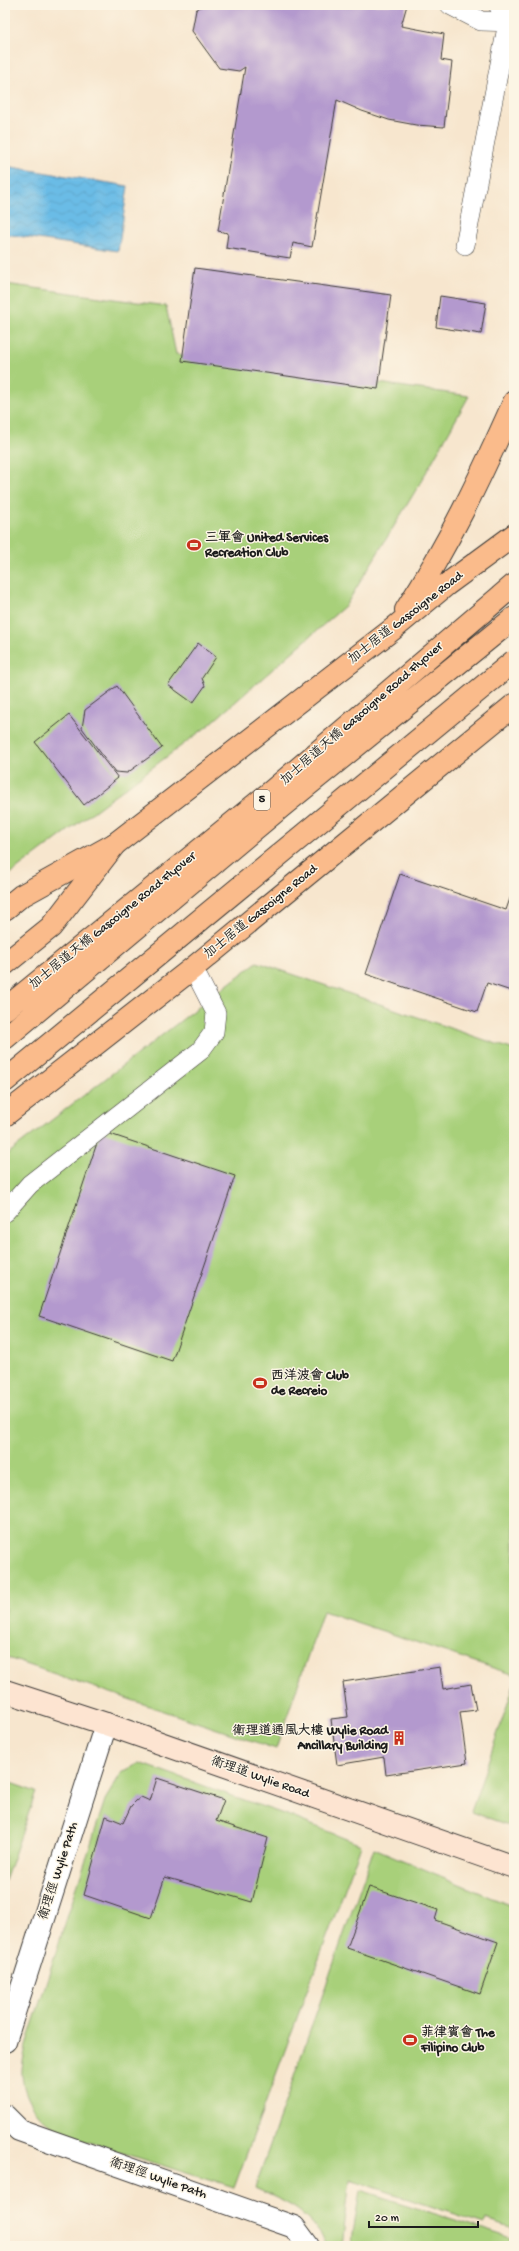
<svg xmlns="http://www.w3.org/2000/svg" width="519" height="2251" font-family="'Gochi Hand','LXGW WenKai TC',sans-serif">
<defs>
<pattern id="water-waves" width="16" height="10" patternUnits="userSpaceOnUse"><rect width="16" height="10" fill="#6bbce6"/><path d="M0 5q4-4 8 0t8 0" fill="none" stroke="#5ca1c5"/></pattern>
</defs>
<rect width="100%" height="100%" fill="#fcf5e5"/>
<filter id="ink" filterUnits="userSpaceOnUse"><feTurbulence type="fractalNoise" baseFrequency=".025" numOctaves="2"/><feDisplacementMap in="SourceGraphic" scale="8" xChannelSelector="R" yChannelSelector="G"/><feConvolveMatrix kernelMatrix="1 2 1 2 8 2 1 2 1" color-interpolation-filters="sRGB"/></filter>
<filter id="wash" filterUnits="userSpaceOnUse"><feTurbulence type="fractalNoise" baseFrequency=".012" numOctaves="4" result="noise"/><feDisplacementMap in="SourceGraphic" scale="16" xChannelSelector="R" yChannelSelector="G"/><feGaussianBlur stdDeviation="0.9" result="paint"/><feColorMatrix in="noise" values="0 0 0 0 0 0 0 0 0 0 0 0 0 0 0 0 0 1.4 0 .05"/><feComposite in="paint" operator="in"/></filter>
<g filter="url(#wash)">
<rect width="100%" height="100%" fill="#f7e6ce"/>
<path fill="#a8d07a" stroke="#62764b" d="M 5,284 L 166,306 L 176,354 L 469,396 L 419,485 L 346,605 L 209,725 L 5,878 Z
M 257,962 L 514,1050 L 514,1675 L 323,1611 L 276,1749 L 5,1657 L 5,1156 Z
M 514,1685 L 514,1827 L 471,1812 Z
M 140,1763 L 292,1817 L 361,1845 L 234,2188 L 63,2134 C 41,2120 25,2103 22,2076 C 21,2066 25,2054 26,2045 L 105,1800 L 122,1772 Z
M 5,1781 L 36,1792 L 5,1881 Z
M 374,1848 L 514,1907 L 514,2228 L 486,2219 L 484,2224 L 350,2179 L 342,2246 L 328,2246 C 306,2209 293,2206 255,2188 Z
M 360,2190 L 514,2239 L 514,2246 L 351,2246 Z"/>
<path fill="url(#water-waves)" stroke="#446c81" d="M 5,166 L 128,186 L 118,251 L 5,234 Z"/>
<g id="blocks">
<path fill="#b399ce" d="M 203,5 L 407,5 L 401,26 L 444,34 L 441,60 L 452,62 L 444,127 L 416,125 L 389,120 L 362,111 L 337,100 L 312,247 L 293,243 L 290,258 L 226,248 L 228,233 L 218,231 L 245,67 L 239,71 L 219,68 L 192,31 L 196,10 Z
M 195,268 L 391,295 L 378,389 L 182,361 Z
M 440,296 L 486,303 L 481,334 L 436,327 Z
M 198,643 L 216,657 L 202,678 L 205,686 L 193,703 L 168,685 Z
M 117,686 L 162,748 L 127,773 L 115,772 L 82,728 L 85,710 Z
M 69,715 L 118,778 L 84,805 L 35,742 Z
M 400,874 L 506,910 L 512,893 L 514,893 L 514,992 L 487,983 L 477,1012 L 366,974 Z
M 101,1131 L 235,1176 L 172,1361 L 39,1316 Z
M 440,1667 L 443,1689 L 471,1684 L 476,1710 L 460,1712 L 467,1763 L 386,1775 L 384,1757 L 337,1765 L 331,1719 L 348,1717 L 343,1682 Z
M 157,1778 L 224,1800 L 216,1821 L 268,1838 L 252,1902 L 165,1877 L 151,1918 L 84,1895 L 106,1816 L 123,1823 L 131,1806 L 136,1801 L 141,1797 L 150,1801 Z
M 369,1887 L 438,1910 L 435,1920 L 498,1942 L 480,1994 L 347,1948 Z"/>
</g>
</g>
<g filter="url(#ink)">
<use href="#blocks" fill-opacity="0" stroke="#3d3a37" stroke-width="1"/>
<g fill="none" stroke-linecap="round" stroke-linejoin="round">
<defs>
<path id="lane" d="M 450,5 L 481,21 L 514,22
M 498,5 L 514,14
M 465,245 L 508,22
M 5,1212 L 30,1184 L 200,1051 L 214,1032 L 216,1013 L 193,968"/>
<path id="street" d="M 5,2041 L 106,1724
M 5,2116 L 19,2130 L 294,2227 L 308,2246"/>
<path id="secondary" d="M 5,1691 L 106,1724 L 514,1867"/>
<path id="primary" d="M 406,610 C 449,544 482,474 514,402
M 5,909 L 21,896 L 115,844 L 393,629 L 446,585 L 514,535
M 5,1115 L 193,968 L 514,705"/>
<path id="highway" d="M 5,964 L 51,927 L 115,844
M 5,1009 L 272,791 L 514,585
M 5,1038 L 282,806 L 514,618
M 5,1081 L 336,808"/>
</defs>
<use href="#lane" stroke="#3d3a37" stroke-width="20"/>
<use href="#street" stroke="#3d3a37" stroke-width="24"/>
<use href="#secondary" stroke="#3d3a37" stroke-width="24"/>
<use href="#primary" stroke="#3d3a37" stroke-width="24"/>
<use href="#highway" stroke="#3d3a37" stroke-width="24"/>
<use href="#lane" stroke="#fff" stroke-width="19"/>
<use href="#street" stroke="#fff" stroke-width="22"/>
<use href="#secondary" stroke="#fde4d1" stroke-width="22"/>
<use href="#primary" stroke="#fabb8b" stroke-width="22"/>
<use href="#highway" stroke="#fabb8b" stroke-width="22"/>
<defs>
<path id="highway-bridge" d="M 336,808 L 514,661"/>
</defs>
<use href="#highway-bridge" stroke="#3d3a37" stroke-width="24" stroke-linecap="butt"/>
<use href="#highway-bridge" stroke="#fabb8b" stroke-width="22"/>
</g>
</g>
<defs>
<symbol id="stadium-bare" viewBox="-9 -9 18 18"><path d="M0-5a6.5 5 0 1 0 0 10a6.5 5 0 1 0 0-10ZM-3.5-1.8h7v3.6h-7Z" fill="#c8321e" stroke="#fcf5e5" stroke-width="2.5" paint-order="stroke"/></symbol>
<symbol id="building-bare" viewBox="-9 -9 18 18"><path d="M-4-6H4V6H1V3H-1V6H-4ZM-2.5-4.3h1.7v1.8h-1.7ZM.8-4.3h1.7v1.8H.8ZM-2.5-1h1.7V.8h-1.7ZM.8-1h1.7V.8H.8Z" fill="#c8321e" stroke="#fcf5e5" stroke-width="2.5" paint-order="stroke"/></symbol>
</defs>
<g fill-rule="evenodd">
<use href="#stadium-bare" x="184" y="535" width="20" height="20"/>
<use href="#stadium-bare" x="250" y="1373" width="20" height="20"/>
<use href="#building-bare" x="389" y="1728" width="20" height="20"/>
<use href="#stadium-bare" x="400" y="2030" width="20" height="20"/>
</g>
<g text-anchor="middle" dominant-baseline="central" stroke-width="3" stroke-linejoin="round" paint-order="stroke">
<rect fill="#fcf5e5" stroke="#5f5d58" stroke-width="1" x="254" y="790" width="16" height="20" rx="3"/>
<g font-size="12" font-weight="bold" fill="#1c1c1c">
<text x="262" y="800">5</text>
</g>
<g font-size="13" font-weight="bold" fill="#1c1c1c" stroke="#fcf5e5" text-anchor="start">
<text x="205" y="538">三軍會 United Services<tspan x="205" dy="15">Recreation Club</tspan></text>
<text x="271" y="1376">西洋波會 Club<tspan x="271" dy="15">de Recreio</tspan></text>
<text x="388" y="1731" text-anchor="end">衛理道通風大樓 Wylie Road<tspan x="388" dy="15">Ancillary Building</tspan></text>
<text x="421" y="2033">菲律賓會 The<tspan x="421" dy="15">Filipino Club</tspan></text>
</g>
<g font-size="13" fill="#1c1c1c" stroke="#fcf5e5">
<text transform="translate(406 618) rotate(-38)">加士居道 Gascoigne Road</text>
<text transform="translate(362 714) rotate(-41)">加士居道天橋 Gascoigne Road Flyover</text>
<text transform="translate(261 912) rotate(-39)">加士居道 Gascoigne Road</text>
<text transform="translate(113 921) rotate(-39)">加士居道天橋 Gascoigne Road Flyover</text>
<text transform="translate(260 1778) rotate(19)">衛理道 Wylie Road</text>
<text transform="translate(59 1871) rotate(-72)">衛理徑 Wylie Path</text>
<text transform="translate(158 2179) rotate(19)">衛理徑 Wylie Path</text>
</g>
</g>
<rect width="519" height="2251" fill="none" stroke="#fcf5e5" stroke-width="20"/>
<path d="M369 2221v6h109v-6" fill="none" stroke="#1c1c1c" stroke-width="2"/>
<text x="375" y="2221" font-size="12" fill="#1c1c1c" stroke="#fcf5e5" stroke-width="3" paint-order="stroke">20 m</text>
</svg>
